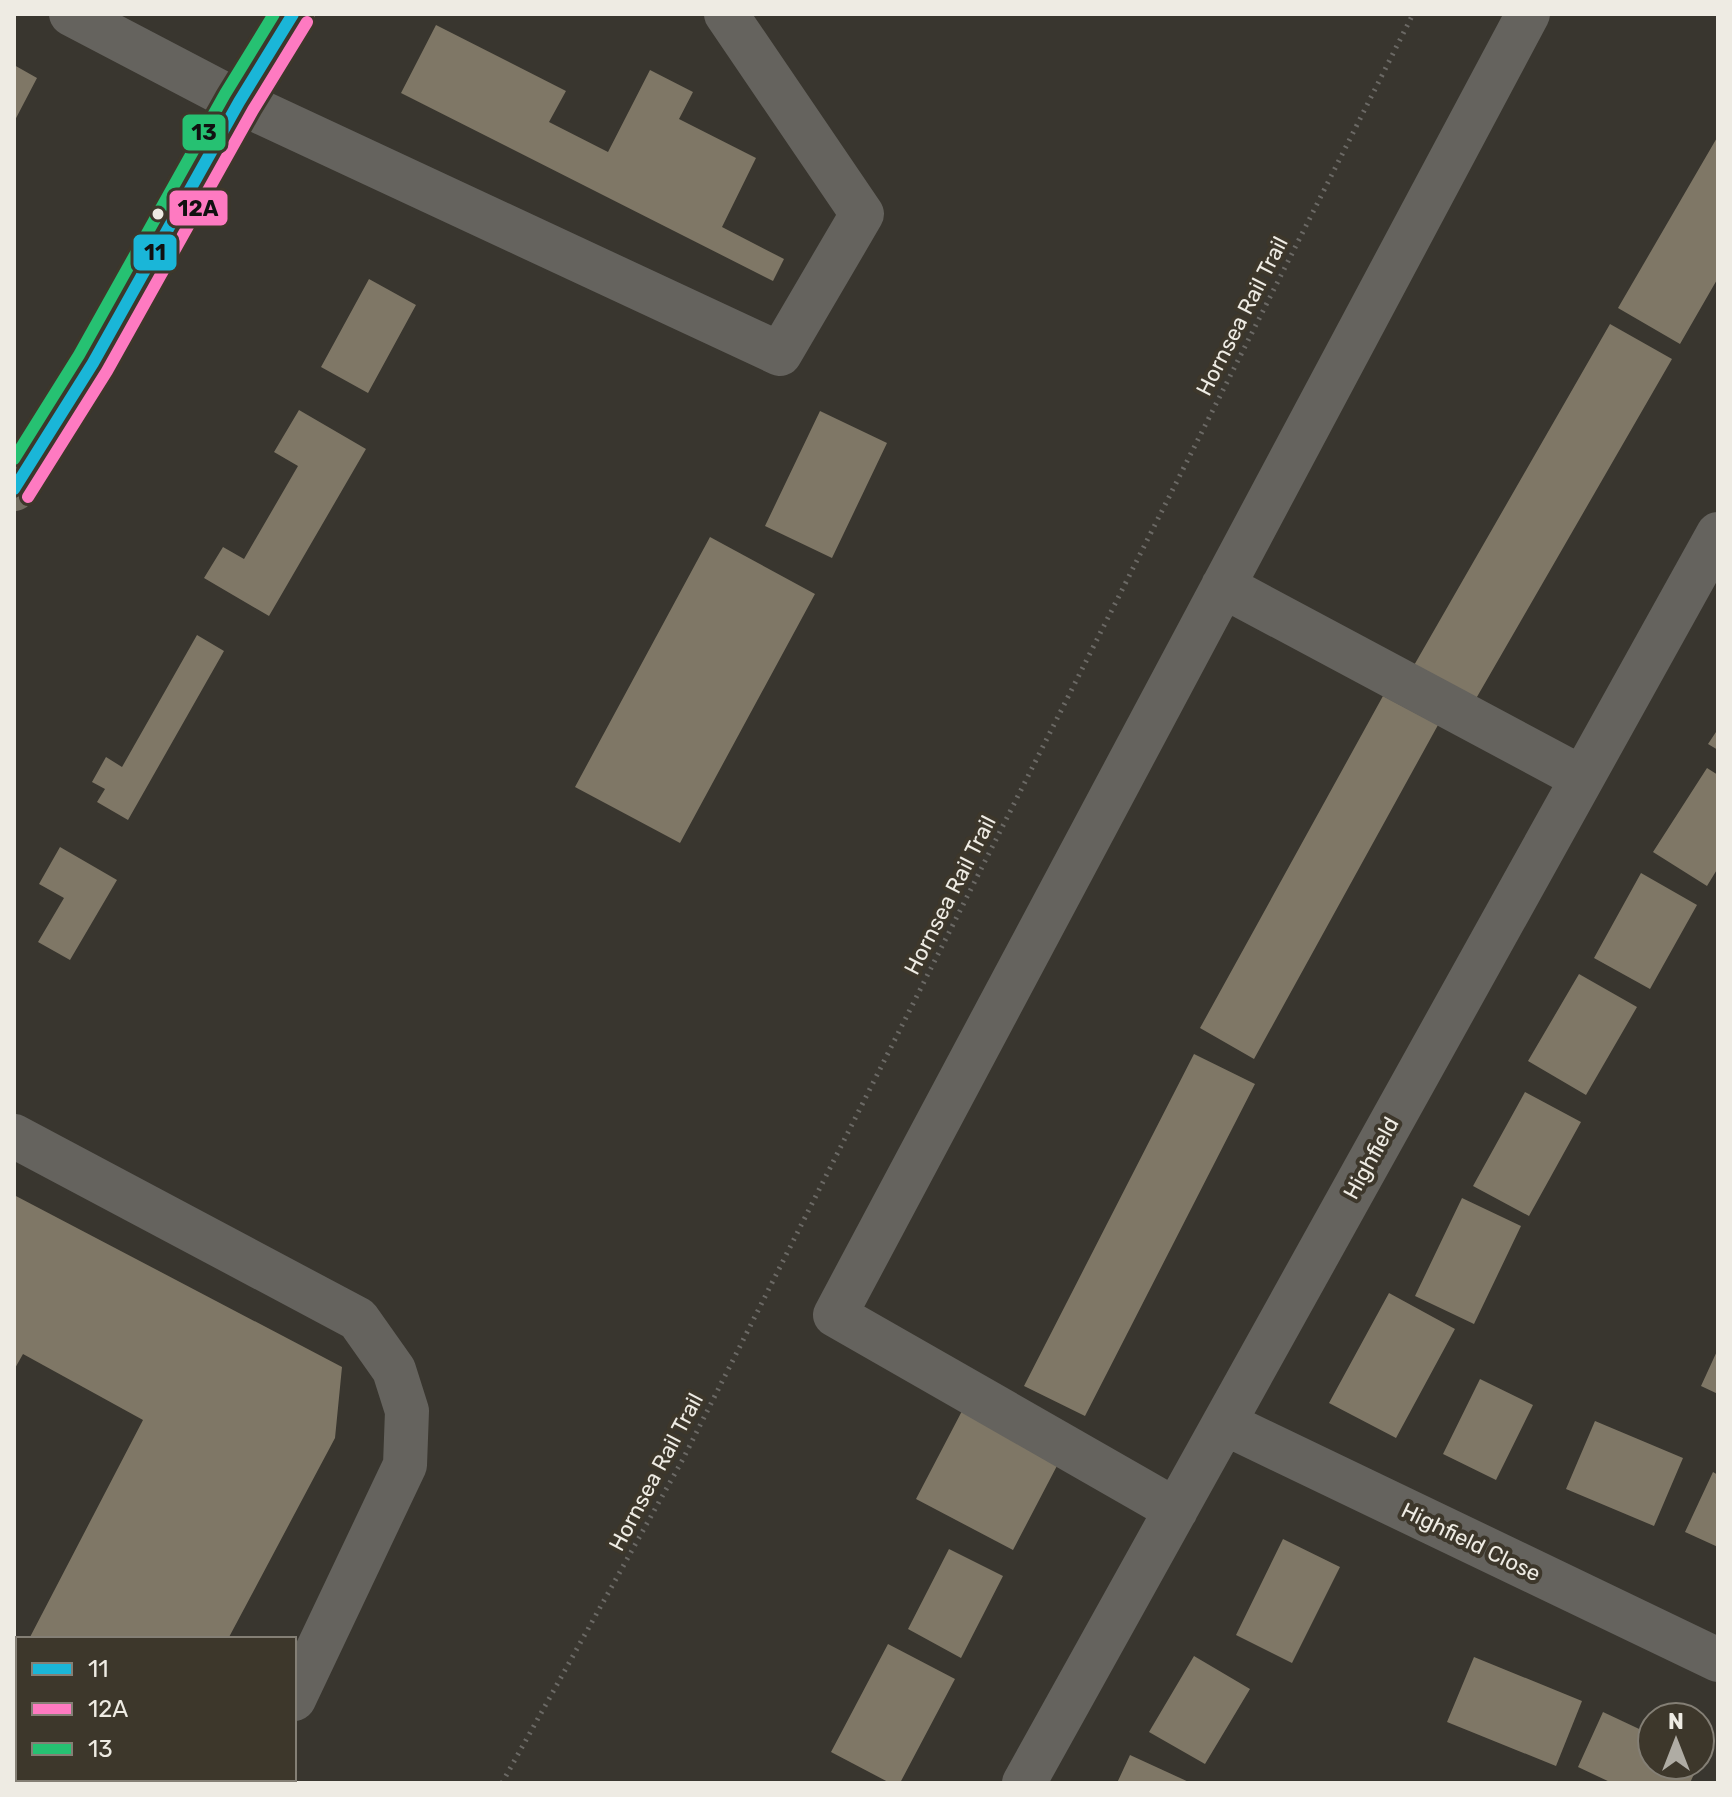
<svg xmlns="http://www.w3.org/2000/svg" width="1732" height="1797" font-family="Rubik,sans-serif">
<rect width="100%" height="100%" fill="#39362f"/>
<path fill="#7f7766" d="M 436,25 L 566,91 L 549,122 L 608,152 L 650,70 L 693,92 L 679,119 L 756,158 L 722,227 L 784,259 L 773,281 L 401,93 Z
M 14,65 L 37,78 L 14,122 Z
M 1718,136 L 1718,278 L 1680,344 L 1618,308 Z
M 369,279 L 416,305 L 368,393 L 321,367 Z
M 1610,324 L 1672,359 L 1470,709 L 1409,674 Z
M 299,410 L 366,449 L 269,616 L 204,578 L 223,547 L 244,559 L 298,466 L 274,452 Z
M 820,411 L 887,443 L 832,558 L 765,526 Z
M 710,537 L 815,594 L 680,843 L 575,787 Z
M 197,635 L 224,651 L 128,820 L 97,802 L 105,789 L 92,782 L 106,757 L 122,767 Z
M 1383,696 L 1438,725 L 1254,1059 L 1200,1028 Z
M 1718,729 L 1718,750 L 1708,744 Z
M 1707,768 L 1718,775 L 1718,868 L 1707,886 L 1653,852 Z
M 60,847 L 117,880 L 70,960 L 38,942 L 64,898 L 39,884 Z
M 1641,873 L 1697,905 L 1650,989 L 1594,958 Z
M 1579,974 L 1637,1007 L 1586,1095 L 1528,1061 Z
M 1194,1054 L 1255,1084 L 1085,1416 L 1024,1386 Z
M 1525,1092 L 1581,1122 L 1529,1216 L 1473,1186 Z
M 14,1195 L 342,1367 L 335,1438 L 228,1639 L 29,1639 L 143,1420 L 23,1354 L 14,1370 Z
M 1462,1198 L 1521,1226 L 1474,1324 L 1415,1296 Z
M 1389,1293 L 1455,1329 L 1396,1438 L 1329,1403 Z
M 1718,1349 L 1718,1394 L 1701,1386 Z
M 1480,1379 L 1533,1405 L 1496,1480 L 1443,1454 Z
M 962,1411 L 1059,1462 L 1013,1550 L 916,1499 Z
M 1595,1421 L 1683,1458 L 1654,1526 L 1566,1489 Z
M 1713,1472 L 1718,1475 L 1718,1547 L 1685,1532 Z
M 1283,1539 L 1340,1567 L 1292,1663 L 1236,1635 Z
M 949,1549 L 1003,1576 L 961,1658 L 908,1629 Z
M 888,1644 L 955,1679 L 900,1783 L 890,1783 L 831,1752 Z
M 1194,1656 L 1250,1689 L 1205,1764 L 1149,1732 Z
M 1474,1657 L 1582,1701 L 1556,1766 L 1447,1722 Z
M 18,1661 L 18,1779 L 154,1779 L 151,1783 L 14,1783 L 14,1669 Z
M 1603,1712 L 1652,1735 L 1652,1765 L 1698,1765 L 1690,1783 L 1612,1783 L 1578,1767 Z
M 1130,1755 L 1191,1783 L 1117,1783 Z"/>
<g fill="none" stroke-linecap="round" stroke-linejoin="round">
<path stroke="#6b6965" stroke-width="5" stroke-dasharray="2 6" stroke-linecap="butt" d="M 502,1783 L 683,1459 L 1413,14"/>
<path stroke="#65635e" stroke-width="44" d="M 71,14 L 239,102 L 780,354 L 862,214 L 726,14
M 1223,586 L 1582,778
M 14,1136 L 358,1319 L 394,1370 L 407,1411 L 405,1465 L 294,1699
M 1224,1423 L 1718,1660
M 1176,1510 L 835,1315 L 1528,14
M 254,1783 L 256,1779
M 1024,1783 L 1718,534"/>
<path stroke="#706c5f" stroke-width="44" d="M 14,489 L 93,363 L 239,102 L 293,14"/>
<defs>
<path id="bus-1" d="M 14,489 L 93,363 L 239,102 L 293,14"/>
<path id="bus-2" d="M 28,497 L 107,371 L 253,110 L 307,22"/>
<path id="bus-3" d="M 14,459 L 79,355 L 225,94 L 274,14"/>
</defs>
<use href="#bus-1" stroke="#3d372b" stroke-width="18"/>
<use href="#bus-2" stroke="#3d372b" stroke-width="18"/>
<use href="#bus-3" stroke="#3d372b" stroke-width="18"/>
<use href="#bus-1" stroke="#1ab6d8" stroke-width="12"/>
<use href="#bus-2" stroke="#fe7ac1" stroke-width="12"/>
<use href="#bus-3" stroke="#26c172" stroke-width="12"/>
</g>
<circle fill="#eeebe3" stroke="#3d372b" stroke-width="3" cx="158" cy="214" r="7"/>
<g text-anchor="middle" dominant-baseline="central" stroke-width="8" stroke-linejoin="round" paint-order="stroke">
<g font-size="22" fill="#eeebe3" stroke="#3d372b">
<text transform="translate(1242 316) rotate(-63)">Hornsea Rail Trail</text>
<text transform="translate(950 895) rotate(-63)">Hornsea Rail Trail</text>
<text transform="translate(1371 1158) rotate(-61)">Highfield</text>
<text transform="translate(656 1472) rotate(-62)">Hornsea Rail Trail</text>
<text transform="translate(1471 1542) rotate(26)">Highfield Close</text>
</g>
</g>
<g stroke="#3d372b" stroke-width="3">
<rect x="181" y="113" width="46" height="39" rx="8" fill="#26c172"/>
<rect x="168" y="189" width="61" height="38" rx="8" fill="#fe7ac1"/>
<rect x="132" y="233" width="46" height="39" rx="8" fill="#1ab6d8"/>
</g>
<g font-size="22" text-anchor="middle" font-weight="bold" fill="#111">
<text x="204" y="140">13</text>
<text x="198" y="216">12A</text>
<text x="155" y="260">11</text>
</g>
<rect width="1732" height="1797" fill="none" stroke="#eeebe3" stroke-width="32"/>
<rect x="16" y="1637" width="280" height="144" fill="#3d372b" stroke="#847f75" stroke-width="2"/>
<rect x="32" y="1663" width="40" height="12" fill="#1ab6d8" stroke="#847f75" stroke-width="2"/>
<text x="88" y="1677" font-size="24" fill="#eeebe3">11</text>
<rect x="32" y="1703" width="40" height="12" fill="#fe7ac1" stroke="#847f75" stroke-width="2"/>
<text x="88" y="1717" font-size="24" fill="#eeebe3">12A</text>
<rect x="32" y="1743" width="40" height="12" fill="#26c172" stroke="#847f75" stroke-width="2"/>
<text x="88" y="1757" font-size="24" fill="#eeebe3">13</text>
<g transform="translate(1676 1741)"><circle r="38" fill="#3d372b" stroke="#847f75" stroke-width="2"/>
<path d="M0-6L14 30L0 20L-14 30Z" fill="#afaca4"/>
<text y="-12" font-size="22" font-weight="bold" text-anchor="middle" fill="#eeebe3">N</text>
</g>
</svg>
